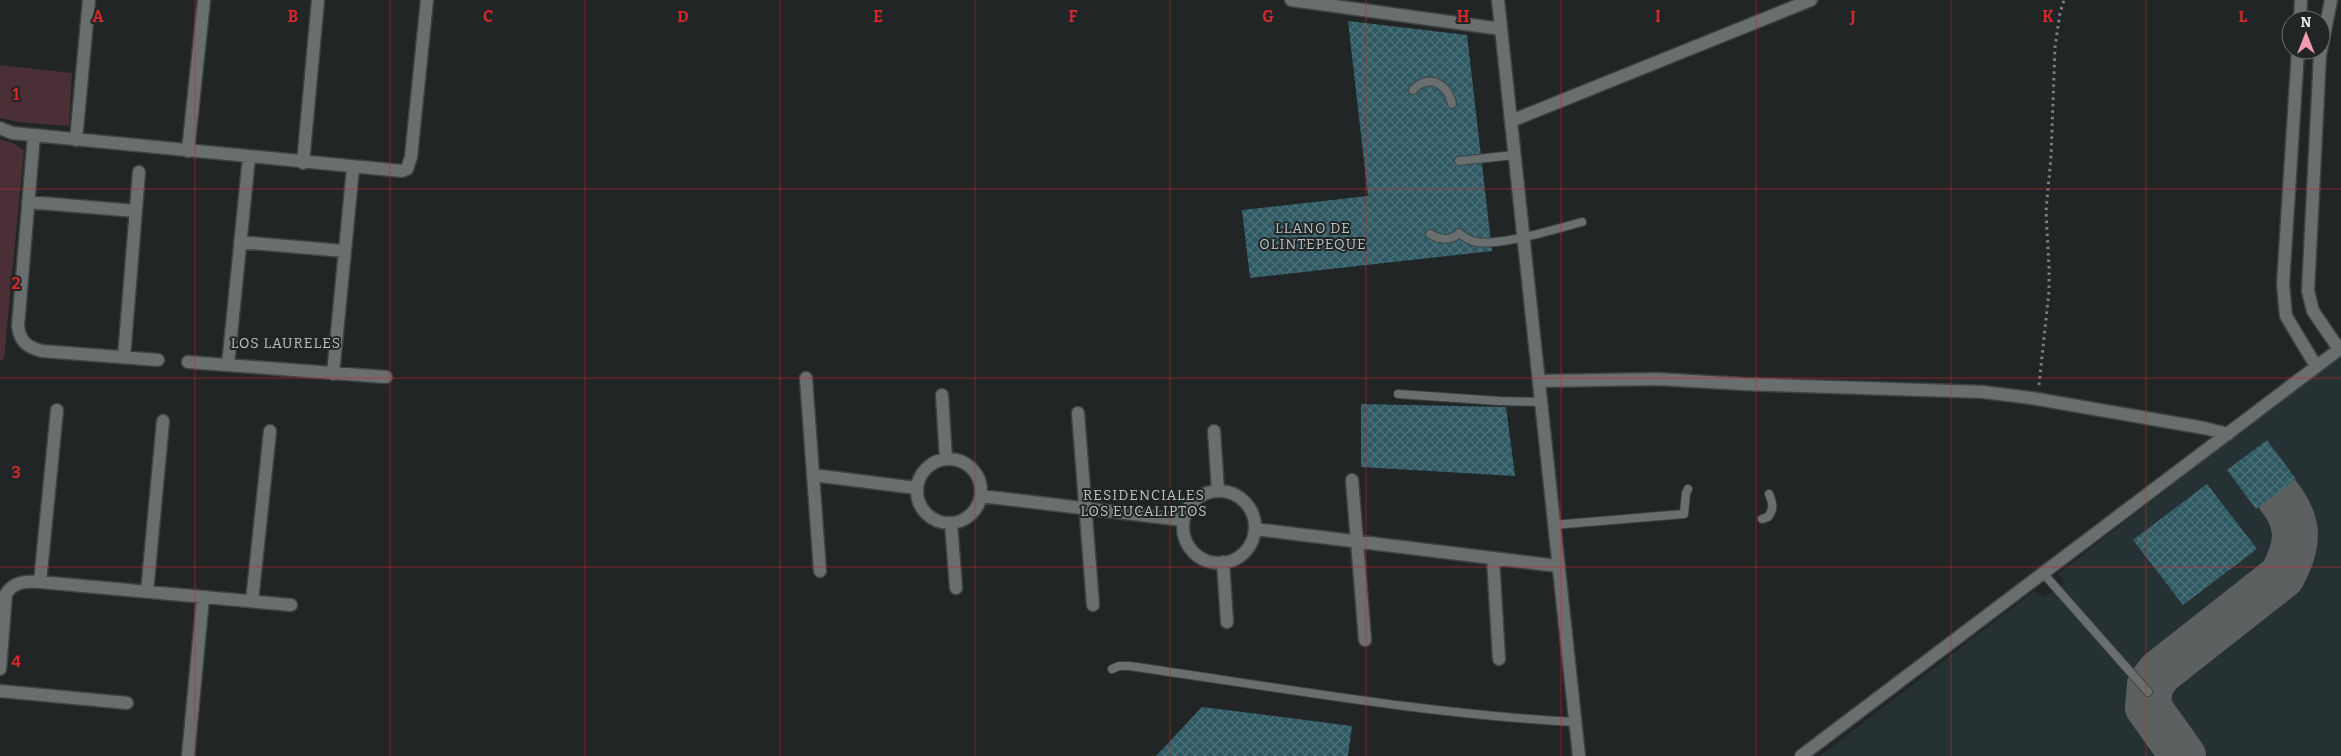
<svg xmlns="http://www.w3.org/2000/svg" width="2341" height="756" font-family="Bitter,serif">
<defs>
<pattern id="building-cross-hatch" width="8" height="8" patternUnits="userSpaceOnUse" patternTransform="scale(1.25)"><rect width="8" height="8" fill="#305a63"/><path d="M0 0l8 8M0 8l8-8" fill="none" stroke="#4e7279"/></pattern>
</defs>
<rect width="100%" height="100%" fill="#212526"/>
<path fill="#253133" d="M 2341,354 L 2341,756 L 1820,756 L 2034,591 L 2044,598 L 2065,582 L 2058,574 Z"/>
<path fill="#4b2f36" d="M 0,65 L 72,73 L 69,126 L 18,122 L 0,118 Z
M 0,139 L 13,143 L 24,150 L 4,359 L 0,360 Z"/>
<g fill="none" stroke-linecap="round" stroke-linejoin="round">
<path stroke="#5c6060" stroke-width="46" d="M 2183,756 L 2148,707 L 2150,685 L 2160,672 L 2282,576 C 2300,543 2300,522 2277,494"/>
</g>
<path fill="url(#building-cross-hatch)" d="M 1348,21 L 1467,35 L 1492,251 L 1250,278 L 1242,210 L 1368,196 Z
M 1361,404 L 1506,407 L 1515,476 L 1361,467 Z
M 2267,440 L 2296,479 L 2256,509 L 2227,470 Z
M 2207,484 L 2257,549 L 2183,605 L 2133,540 Z
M 1202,707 L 1352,726 L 1348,756 L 1156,756 Z"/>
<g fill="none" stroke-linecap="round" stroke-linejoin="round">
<defs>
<path id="service" d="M 1413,90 C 1429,73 1448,84 1452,104
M 1459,161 L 1514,155
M 1430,234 C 1440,240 1451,241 1459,233 C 1464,237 1469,241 1476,242 C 1503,246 1555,229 1582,222
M 1398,394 L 1499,401 L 1541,402
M 1762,519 L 1768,517 C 1774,509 1773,504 1769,494
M 1553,525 L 1684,514 L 1686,493 L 1688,489
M 2043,573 L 2148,692
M 1112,669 L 1119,666 L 1129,666 C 1277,687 1425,714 1575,722"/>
<path id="minor" d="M 1291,0 L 1501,29
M 2331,0 L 2320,55 L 2308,291 L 2313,311 L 2339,349
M 2300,20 L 2301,0
M 2298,50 L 2283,284 L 2286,316 L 2316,366
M 1511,121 L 1811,0
M 0,128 L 12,133 L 402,171 L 407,169 L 411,157 L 427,0
M 34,135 L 18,326 C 20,342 27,347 42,351 L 158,360
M 76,140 L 89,0
M 188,151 L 204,0
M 303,163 L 318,0
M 28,202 L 136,211
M 240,242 L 344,251
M 124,357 L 139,172
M 188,362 L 386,377
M 228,365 L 249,157
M 333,374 L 353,168
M 806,378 L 820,571
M 1539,381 L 1657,379 L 1743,384 L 1983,392 L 2031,398 L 2204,428 L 2228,434
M 942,395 L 946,459
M 1078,413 L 1093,605
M 1214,431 L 1218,491
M917 491a32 32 0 1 1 64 0a32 32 0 1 1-64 0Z
M 813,475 L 916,488
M 1352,480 L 1365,640
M1183 527a36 36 0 1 1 72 0a36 36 0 1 1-72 0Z
M 981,496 L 1183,520
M 951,523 L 956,588
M 1255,529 L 1558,566
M 1493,558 L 1499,659
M 1223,562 L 1227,622
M 40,582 L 57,410
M 147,592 L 163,421
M 252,601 L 270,431
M 0,669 L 6,594 C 14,581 27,581 40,582 L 291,605
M 0,691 L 127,703
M 188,756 L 203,597
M 1801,756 L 2341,348"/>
<path id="secondary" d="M 1498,0 L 1579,756"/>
</defs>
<use href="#service" stroke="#3f4243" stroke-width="10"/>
<use href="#minor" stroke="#3f4243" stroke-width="15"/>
<use href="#secondary" stroke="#3f4243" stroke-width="15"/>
<path stroke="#7d8081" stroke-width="3" stroke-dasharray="2.5 4" stroke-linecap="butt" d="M 2039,385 L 2049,291 L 2049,267 L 2046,211 L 2051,157 L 2055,47 L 2060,13 L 2064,0"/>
<use href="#service" stroke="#696e6f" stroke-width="8"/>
<use href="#minor" stroke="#696e6f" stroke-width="12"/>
<use href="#secondary" stroke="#696e6f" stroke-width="12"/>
</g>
<path fill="none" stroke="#d62828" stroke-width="1" stroke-opacity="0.55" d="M 195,0 L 195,756M 390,0 L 390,756M 585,0 L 585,756M 780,0 L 780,756M 975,0 L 975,756M 1170,0 L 1170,756M 1366,0 L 1366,756M 1561,0 L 1561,756M 1756,0 L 1756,756M 1951,0 L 1951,756M 2146,0 L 2146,756M 0,189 L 2341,189M 0,378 L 2341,378M 0,567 L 2341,567"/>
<g text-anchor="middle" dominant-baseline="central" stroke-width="4" stroke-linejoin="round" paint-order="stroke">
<g font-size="14" letter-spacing="1" fill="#bcc1c2" stroke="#212526">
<text x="1313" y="228">LLANO DE<tspan x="1313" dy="16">OLINTEPEQUE</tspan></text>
<text x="286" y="343">LOS LAURELES</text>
<text x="1144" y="495">RESIDENCIALES<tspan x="1144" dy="16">LOS EUCALIPTOS</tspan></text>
</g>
</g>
<g font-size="16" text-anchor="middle" font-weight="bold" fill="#d62828" stroke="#212526" stroke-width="4" stroke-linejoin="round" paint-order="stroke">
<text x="98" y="22">A</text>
<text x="293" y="22">B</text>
<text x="488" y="22">C</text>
<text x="683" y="22">D</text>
<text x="878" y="22">E</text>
<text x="1073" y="22">F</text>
<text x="1268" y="22">G</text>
<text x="1463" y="22">H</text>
<text x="1658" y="22">I</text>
<text x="1853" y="22">J</text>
<text x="2048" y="22">K</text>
<text x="2243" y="22">L</text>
<text x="16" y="100">1</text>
<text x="16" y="289">2</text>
<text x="16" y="478">3</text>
<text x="16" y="667">4</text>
</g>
<g transform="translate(2306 35)"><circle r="24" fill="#212526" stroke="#6f7273"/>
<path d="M0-4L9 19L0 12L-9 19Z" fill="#f19ab1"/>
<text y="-8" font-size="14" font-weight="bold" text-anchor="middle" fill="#e3e6e6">N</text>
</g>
</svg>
